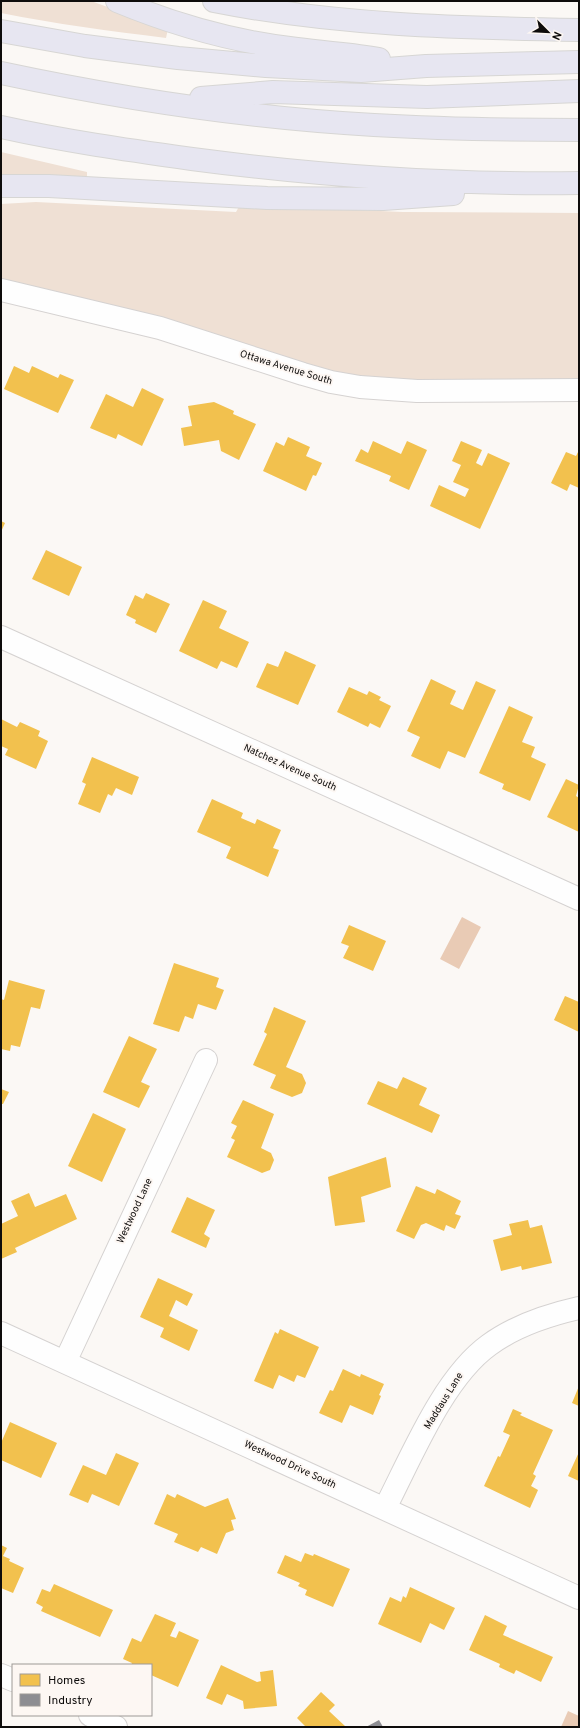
<svg xmlns="http://www.w3.org/2000/svg" width="580" height="1728" font-family="Overpass,sans-serif">
<rect width="100%" height="100%" fill="#fbf8f5"/>
<path fill="#efe0d4" d="M 1,1 L 91,1 L 168,29 L 166,38 C 110,31 56,24 1,13 Z
M 1,152 L 87,172 L 87,180 L 1,176 Z
M 36,202 L 236,212 L 240,205 L 403,212 L 579,213 L 579,380 L 408,380 L 370,378 L 330,371 L 135,311 L 1,280 L 1,204 Z"/>
<path fill="#e9cbb5" d="M 462,917 L 481,927 L 459,969 L 440,959 Z
M 568,1711 L 579,1716 L 579,1727 L 561,1727 Z"/>
<path fill="#f2c14e" d="M 14,366 L 29,373 L 32,366 L 58,378 L 60,374 L 74,380 L 58,413 L 4,389 Z
M 142,388 L 164,399 L 142,446 L 118,434 L 116,439 L 90,428 L 106,394 L 133,407 Z
M 214,402 L 234,411 L 233,414 L 256,424 L 239,460 L 221,451 L 219,440 L 184,446 L 181,428 L 192,426 L 188,406 Z
M 288,437 L 310,447 L 306,456 L 322,463 L 316,476 L 313,475 L 306,491 L 263,471 L 276,442 L 284,446 Z
M 373,441 L 401,454 L 407,441 L 427,450 L 409,490 L 389,481 L 391,476 L 355,461 L 361,449 L 368,453 Z
M 461,441 L 482,450 L 476,463 L 482,466 L 488,453 L 510,463 L 480,529 L 430,506 L 439,485 L 465,497 L 469,489 L 453,482 L 461,465 L 452,461 Z
M 579,450 L 579,488 L 570,484 L 567,491 L 551,483 L 566,452 L 576,456 Z
M 1,521 L 5,523 L 1,532 Z
M 46,550 L 82,567 L 69,596 L 32,579 Z
M 146,593 L 170,604 L 156,633 L 135,623 L 136,620 L 126,615 L 135,595 L 143,599 Z
M 203,600 L 227,611 L 219,628 L 249,642 L 237,668 L 221,661 L 217,669 L 179,651 Z
M 285,651 L 316,665 L 298,705 L 256,687 L 267,663 L 278,667 Z
M 431,679 L 456,691 L 450,704 L 463,710 L 476,681 L 496,690 L 465,758 L 448,751 L 440,769 L 411,756 L 420,737 L 407,731 Z
M 349,687 L 367,695 L 369,691 L 381,697 L 379,700 L 391,706 L 380,728 L 370,723 L 368,727 L 337,712 Z
M 509,706 L 533,717 L 522,742 L 535,747 L 531,757 L 546,764 L 530,801 L 502,789 L 504,784 L 479,773 Z
M 1,719 L 17,727 L 20,722 L 40,731 L 38,736 L 48,741 L 36,769 L 5,755 L 8,749 L 1,746 Z
M 92,757 L 139,777 L 132,795 L 116,788 L 112,796 L 108,794 L 100,813 L 78,804 L 86,784 L 82,782 Z
M 566,779 L 579,785 L 576,796 L 579,798 L 579,832 L 547,817 Z
M 212,799 L 243,813 L 241,818 L 255,824 L 257,819 L 281,830 L 273,848 L 279,850 L 268,877 L 226,858 L 231,847 L 197,832 Z
M 349,925 L 386,941 L 373,971 L 343,958 L 349,946 L 341,943 Z
M 174,963 L 219,978 L 216,987 L 224,990 L 216,1010 L 198,1004 L 193,1019 L 185,1016 L 179,1032 L 153,1024 Z
M 9,980 L 45,990 L 40,1009 L 31,1007 L 20,1047 L 11,1045 L 10,1051 L 1,1049 L 1,999 L 4,1000 Z
M 565,996 L 579,1002 L 579,1032 L 554,1020 Z
M 274,1007 L 306,1021 L 286,1067 L 302,1074 L 306,1083 L 302,1093 L 292,1097 L 270,1088 L 276,1075 L 253,1065 L 267,1034 L 264,1032 Z
M 129,1036 L 157,1049 L 141,1082 L 150,1086 L 139,1108 L 103,1092 Z
M 403,1077 L 427,1088 L 419,1105 L 440,1115 L 432,1133 L 367,1104 L 378,1081 L 397,1089 Z
M 1,1089 L 9,1092 L 3,1104 L 1,1104 Z
M 243,1100 L 274,1114 L 261,1148 L 271,1153 L 274,1160 L 270,1170 L 262,1173 L 227,1157 L 235,1140 L 231,1138 L 237,1126 L 231,1123 Z
M 93,1113 L 126,1129 L 102,1182 L 68,1166 Z
M 386,1157 L 391,1187 L 361,1197 L 365,1222 L 335,1226 L 328,1177 Z
M 416,1186 L 435,1194 L 437,1189 L 461,1201 L 455,1214 L 461,1216 L 455,1229 L 446,1225 L 444,1231 L 426,1223 L 421,1225 L 414,1239 L 396,1231 Z
M 29,1193 L 35,1207 L 66,1194 L 77,1219 L 15,1248 L 17,1252 L 1,1259 L 1,1224 L 18,1216 L 11,1201 Z
M 187,1197 L 215,1210 L 204,1234 L 210,1238 L 206,1248 L 171,1232 Z
M 528,1220 L 530,1228 L 542,1225 L 552,1263 L 522,1270 L 521,1266 L 501,1271 L 493,1240 L 512,1235 L 509,1224 Z
M 158,1278 L 193,1294 L 187,1306 L 176,1300 L 169,1316 L 198,1330 L 189,1351 L 160,1337 L 164,1328 L 140,1317 Z
M 280,1329 L 319,1347 L 305,1378 L 297,1375 L 294,1382 L 279,1375 L 273,1389 L 254,1381 L 275,1332 L 278,1334 Z
M 343,1369 L 360,1377 L 361,1374 L 384,1384 L 379,1395 L 381,1396 L 373,1415 L 350,1405 L 342,1423 L 319,1413 L 330,1390 L 333,1391 Z
M 579,1386 L 579,1406 L 572,1403 Z
M 513,1409 L 522,1413 L 520,1415 L 553,1430 L 533,1474 L 536,1476 L 531,1486 L 538,1490 L 530,1508 L 484,1486 L 498,1456 L 500,1457 L 510,1435 L 503,1432 Z
M 10,1422 L 57,1443 L 41,1478 L 1,1460 L 1,1443 Z
M 579,1452 L 579,1481 L 568,1476 Z
M 116,1453 L 139,1463 L 119,1506 L 92,1494 L 88,1503 L 69,1495 L 83,1465 L 106,1475 Z
M 167,1494 L 175,1498 L 177,1494 L 205,1507 L 228,1498 L 236,1519 L 231,1520 L 234,1530 L 226,1533 L 217,1554 L 201,1547 L 198,1552 L 174,1542 L 178,1534 L 154,1524 Z
M 1,1545 L 7,1548 L 3,1556 L 10,1559 L 9,1561 L 24,1568 L 13,1593 L 1,1588 Z
M 305,1553 L 313,1556 L 314,1554 L 350,1569 L 333,1607 L 305,1595 L 307,1590 L 298,1586 L 300,1583 L 277,1573 L 285,1555 L 301,1562 Z
M 54,1584 L 113,1610 L 100,1637 L 41,1611 L 43,1607 L 36,1603 L 42,1589 L 50,1592 Z
M 410,1587 L 455,1608 L 444,1630 L 430,1623 L 421,1643 L 378,1624 L 390,1597 L 401,1602 L 403,1596 L 406,1598 Z
M 155,1614 L 176,1623 L 170,1636 L 176,1638 L 179,1631 L 199,1640 L 178,1687 L 151,1675 L 151,1665 L 131,1665 L 132,1663 L 123,1659 L 132,1638 L 141,1642 Z
M 485,1615 L 507,1626 L 503,1635 L 553,1657 L 541,1682 L 516,1670 L 514,1674 L 499,1667 L 500,1664 L 469,1650 Z
M 221,1665 L 257,1682 L 261,1681 L 260,1672 L 273,1670 L 277,1706 L 244,1709 L 243,1701 L 227,1694 L 222,1705 L 206,1698 Z
M 321,1692 L 335,1705 L 329,1711 L 346,1727 L 306,1727 L 297,1718 Z"/>
<path fill="#8d8d92" d="M 379,1720 L 383,1727 L 366,1727 Z"/>
<g fill="none" stroke-linecap="round" stroke-linejoin="round">
<defs>
<path id="street" d="M 1,290 L 160,328 L 303,374 L 331,382 L 360,387 L 417,391 L 579,390
M 1,637 L 579,899
M 1,1333 L 579,1598
M 65,1362 L 206,1060
M 385,1508 C 411,1458 443,1378 489,1345 C 515,1326 548,1315 579,1308
M 1,1675 L 13,1680
M 90,1715 L 116,1727"/>
<path id="highway" d="M 117,1 C 175,25 235,42 297,49 C 325,53 352,54 379,59
M 214,1 C 334,25 457,28 579,30
M 1,31 L 85,46 L 178,58 L 266,66 L 361,71 L 426,66 L 579,62
M 1,73 C 123,99 249,118 374,125 C 442,129 511,130 579,130
M 201,98 L 273,92 L 427,97 L 579,91
M 1,127 C 64,141 128,150 192,159 C 321,176 450,185 579,183
M 1,186 L 49,186 L 267,198 L 383,199 L 453,194"/>
</defs>
<use href="#street" stroke="#d5d2d1" stroke-width="24"/>
<use href="#highway" stroke="#d7d6d4" stroke-width="24"/>
<use href="#street" stroke="#fefefe" stroke-width="22"/>
<use href="#highway" stroke="#e7e6f1" stroke-width="22"/>
</g>
<g text-anchor="middle" dominant-baseline="central" stroke-width="4" stroke-linejoin="round" paint-order="stroke">
<g font-size="10" fill="#0e0c0b" stroke="#fdf7f3">
<text transform="translate(286 368) rotate(17)">Ottawa Avenue South</text>
<text transform="translate(290 768) rotate(24)">Natchez Avenue South</text>
<text transform="translate(135 1211) rotate(-65)">Westwood Lane</text>
<text transform="translate(444 1401) rotate(-58)">Maddaus Lane</text>
<text transform="translate(290 1465) rotate(25)">Westwood Drive South</text>
</g>
</g>
<rect width="580" height="1728" fill="none" stroke="#0e0c0b" stroke-width="4"/>
<rect x="12" y="1664" width="140" height="52" fill="#fdf7f3" stroke="#9d9996"/>
<rect x="20" y="1674" width="20" height="12" fill="#f2c14e" stroke="#9d9996"/>
<text x="48" y="1684" font-size="12" fill="#0e0c0b">Homes</text>
<rect x="20" y="1694" width="20" height="12" fill="#8d8d92" stroke="#9d9996"/>
<text x="48" y="1704" font-size="12" fill="#0e0c0b">Industry</text>
<g transform="translate(548 32) rotate(114)" stroke="#fdf7f3" stroke-width="3" paint-order="stroke">
<path d="M0-3L7 15L0 10L-7 15Z" fill="#0e0c0b"/>
<text y="-6" font-size="11" font-weight="bold" text-anchor="middle" fill="#0e0c0b">N</text>
</g>
</svg>
